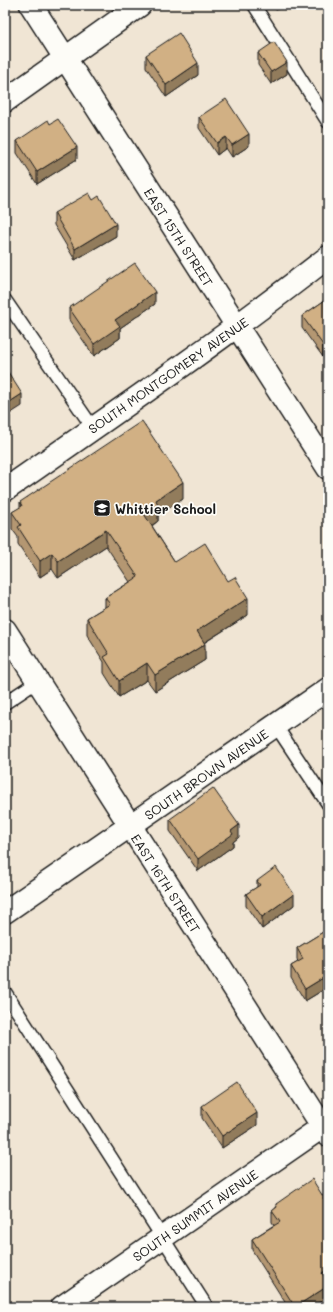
<svg xmlns="http://www.w3.org/2000/svg" width="333" height="1312" font-family="Mali,sans-serif">
<rect width="100%" height="100%" fill="#f0e5d4"/>
<filter id="ink" filterUnits="userSpaceOnUse"><feTurbulence type="fractalNoise" baseFrequency=".025" numOctaves="2"/><feDisplacementMap in="SourceGraphic" scale="8" xChannelSelector="R" yChannelSelector="G"/><feConvolveMatrix kernelMatrix="1 2 1 2 8 2 1 2 1" color-interpolation-filters="sRGB"/></filter>
<g filter="url(#ink)">
<g fill="none" stroke-linecap="round" stroke-linejoin="round">
<defs>
<path id="lane" d="M 254,5 L 328,122
M 5,300 L 93,428
M 5,703 L 38,681
M 276,726 L 328,804
M 5,992 L 207,1307"/>
<path id="street" d="M 31,5 L 328,468
M 5,101 L 140,5
M 5,490 C 114,414 223,339 328,257
M 5,912 L 328,689
M 62,1307 L 328,1123"/>
<path id="secondary" d="M 5,630 L 328,1135"/>
</defs>
<use href="#lane" stroke="#1c1c1c" stroke-width="15"/>
<use href="#street" stroke="#1c1c1c" stroke-width="25"/>
<use href="#secondary" stroke="#1c1c1c" stroke-width="25"/>
<use href="#lane" stroke="#fdfcf7" stroke-width="12"/>
<use href="#street" stroke="#fdfcf7" stroke-width="22"/>
<use href="#secondary" stroke="#fdfcf7" stroke-width="22"/>
</g>
<path fill="#b49772" stroke="#1c1c1c" d="M 272,5 L 283,5 L 276,10 Z
M 258,53 L 287,74 L 271,84 L 258,65 Z
M 146,55 L 198,75 L 166,97 L 146,67 Z
M 199,117 L 249,146 L 232,157 L 226,148 L 217,155 L 199,128 Z
M 50,124 L 77,159 L 37,184 L 17,153 L 17,141 Z
M 54,213 L 116,236 L 75,260 L 54,225 Z
M 328,298 L 323,357 L 302,328 L 302,316 Z
M 155,304 L 120,328 L 120,338 L 94,356 L 69,320 L 69,308 Z
M 183,499 L 158,515 L 158,521 L 152,526 L 175,562 L 248,615 L 204,643 L 205,660 L 155,691 L 147,680 L 119,697 L 104,673 L 104,662 L 87,635 L 87,618 L 105,607 L 105,598 L 130,582 L 106,546 L 58,578 L 52,569 L 40,577 L 18,544 L 18,537 L 12,529 L 12,512 L 20,508 L 20,502 Z
M 170,819 L 239,837 L 233,842 L 233,846 L 198,871 L 170,831 Z
M 257,881 L 294,905 L 262,929 L 246,906 L 246,894 L 257,887 Z
M 328,929 L 328,994 L 327,995 L 323,990 L 305,1001 L 291,978 L 291,966 L 298,962 L 297,959 L 297,948 Z
M 202,1106 L 257,1125 L 222,1148 L 202,1118 Z
M 324,1200 L 328,1206 L 328,1280 L 327,1281 L 328,1297 L 312,1307 L 288,1307 L 252,1250 L 252,1239 L 274,1225 L 272,1222 L 272,1211 L 276,1208 L 276,1204 Z"/>
<path fill="#927b5c" stroke="#1c1c1c" d="M 276,5 L 283,5 L 276,10 Z
M 287,62 L 287,74 L 271,84 L 271,72 Z
M 198,63 L 198,75 L 166,97 L 166,85 Z
M 249,134 L 249,146 L 232,157 L 232,145 Z
M 226,137 L 226,148 L 217,155 L 217,143 Z
M 77,147 L 77,159 L 37,184 L 37,172 Z
M 116,224 L 116,236 L 75,260 L 75,249 Z
M 155,292 L 155,304 L 120,328 L 120,338 L 94,356 L 94,344 L 115,320 Z
M 328,341 L 328,353 L 323,357 L 323,345 Z
M 22,394 L 22,406 L 5,417 L 5,405 Z
M 10,416 L 10,428 L 5,431 L 5,419 Z
M 183,482 L 183,499 L 158,515 L 158,521 L 144,531 L 144,514 L 156,500 Z
M 106,530 L 106,546 L 58,578 L 58,561 Z
M 52,553 L 52,569 L 40,577 L 40,561 Z
M 248,598 L 248,615 L 197,647 L 197,631 Z
M 205,644 L 205,660 L 155,691 L 155,675 Z
M 147,663 L 147,680 L 119,697 L 119,681 Z
M 239,825 L 239,837 L 233,842 L 233,846 L 198,871 L 198,859 L 231,831 Z
M 294,894 L 294,905 L 262,929 L 262,917 Z
M 323,978 L 323,990 L 305,1001 L 305,989 Z
M 328,982 L 328,994 L 327,995 L 327,983 Z
M 257,1113 L 257,1125 L 222,1148 L 222,1136 Z
M 328,1269 L 328,1280 L 322,1284 L 322,1273 Z
M 328,1286 L 328,1297 L 312,1307 L 295,1307 Z"/>
<path fill="#d1b084" stroke="#1c1c1c" d="M 179,33 L 198,63 L 166,85 L 146,55 Z
M 274,42 L 287,62 L 271,72 L 258,53 Z
M 226,99 L 249,134 L 232,145 L 226,137 L 217,143 L 199,117 Z
M 58,119 L 77,147 L 37,172 L 17,141 L 48,120 L 50,124 Z
M 89,193 L 93,200 L 99,196 L 116,224 L 75,249 L 54,213 Z
M 135,263 L 155,292 L 115,320 L 120,326 L 94,344 L 69,308 Z
M 328,298 L 328,341 L 323,345 L 302,316 Z
M 8,372 L 22,394 L 5,405 L 5,374 Z
M 5,409 L 10,416 L 5,419 Z
M 142,421 L 183,482 L 156,500 L 158,505 L 144,514 L 175,562 L 205,543 L 228,581 L 235,577 L 248,598 L 197,631 L 205,644 L 155,675 L 147,663 L 119,681 L 104,657 L 109,654 L 87,618 L 110,604 L 105,598 L 138,577 L 106,530 L 58,561 L 52,553 L 40,561 L 18,527 L 21,525 L 12,512 L 22,506 L 20,502 Z
M 213,788 L 239,825 L 231,831 L 233,834 L 198,859 L 170,819 Z
M 276,867 L 294,894 L 262,917 L 246,894 L 260,885 L 257,881 Z
M 328,929 L 328,982 L 327,983 L 323,978 L 305,989 L 291,966 L 303,959 L 297,948 Z
M 237,1082 L 257,1113 L 222,1136 L 202,1106 Z
M 312,1179 L 324,1198 L 323,1198 L 328,1206 L 328,1269 L 322,1273 L 328,1282 L 328,1286 L 295,1307 L 252,1239 L 280,1222 L 272,1211 L 277,1207 L 276,1204 Z"/>
</g>
<defs>
<symbol id="school-square" viewBox="-11 -11 22 22"><rect x="-9" y="-9" width="18" height="18" rx="4" fill="#1c1c1c" stroke="#fdfcf7"/><path d="M0-5L7-2L0 1L-7-2ZM-4 1L0 2.5L4 1V4Q0 6-4 4Z" fill="#fff"/></symbol>
</defs>
<g fill-rule="evenodd">
<use href="#school-square" x="92" y="498" width="20" height="20"/>
</g>
<g text-anchor="middle" dominant-baseline="central" stroke-width="3.5" stroke-linejoin="round" paint-order="stroke">
<g font-size="13" fill="#1c1c1c" stroke="#fdfcf7">
<text transform="translate(179 237) rotate(57)">EAST 15TH STREET</text>
<text transform="translate(168 375) rotate(-35)">SOUTH MONTGOMERY AVENUE</text>
<text transform="translate(206 774) rotate(-35)">SOUTH BROWN AVENUE</text>
<text transform="translate(166 883) rotate(57)">EAST 16TH STREET</text>
<text transform="translate(195 1215) rotate(-35)">SOUTH SUMMIT AVENUE</text>
</g>
<g font-size="13" font-weight="bold" fill="#1c1c1c" stroke="#fdfcf7" text-anchor="start">
<text x="115" y="508">Whittier School</text>
</g>
</g>
<rect width="333" height="1312" fill="none" stroke="#fdfcf7" stroke-width="20"/>
<rect x="10" y="10" width="313" height="1292" fill="none" stroke="#1c1c1c" stroke-width="1.5" filter="url(#ink)"/>
</svg>
